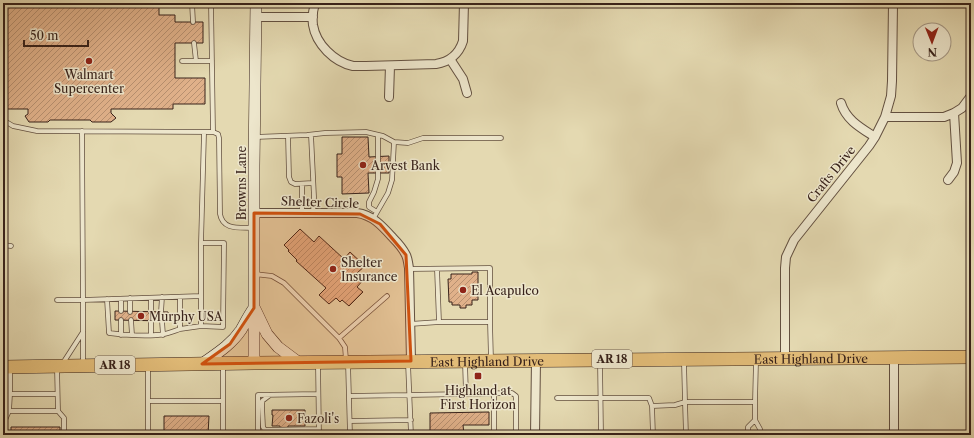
<svg xmlns="http://www.w3.org/2000/svg" width="974" height="438" font-family="'Libre Caslon Text',serif">
<defs>
<pattern id="building-hatch" width="6" height="6" patternUnits="userSpaceOnUse"><rect width="6" height="6" fill="#e0b18a"/><path d="M-1 1l2-2M0 6l6-6M5 7l2-2" fill="none" stroke="#b79070"/></pattern>
</defs>
<rect width="100%" height="100%" fill="#e4d9b1"/>
<filter id="stains"><feTurbulence type="fractalNoise" baseFrequency=".005" numOctaves="4"/><feColorMatrix values="0 0 0 0 .2 0 0 0 0 .09 0 0 0 0 .02 0 0 0 .5 -.17"/></filter>
<radialGradient id="worn" r=".72"><stop offset=".6" stop-color="#630" stop-opacity="0"/><stop offset="1" stop-color="#630" stop-opacity=".3"/></radialGradient>
<path fill="url(#building-hatch)" stroke="#38221a" d="M 3,3 L 159,3 L 159,15 L 175,15 L 175,22 L 203,22 L 203,43 L 175,43 L 175,78 L 205,78 L 205,104 L 173,104 L 173,109 L 111,109 L 111,113 L 116,118 L 111,122 L 92,122 L 90,120 L 50,120 L 48,122 L 29,122 L 25,116 L 28,114 L 28,109 L 3,109 Z
M 342,137 L 368,137 L 369,157 L 389,156 L 389,173 L 368,173 L 369,193 L 342,194 L 342,177 L 337,177 L 337,154 L 342,154 Z
M 300,229 L 314,242 L 319,236 L 344,259 L 350,252 L 365,266 L 357,273 L 364,279 L 357,287 L 363,292 L 349,306 L 342,300 L 340,302 L 336,298 L 329,304 L 319,295 L 326,288 L 296,261 L 297,260 L 288,251 L 289,250 L 284,245 Z
M 472,272 L 478,272 L 478,300 L 472,300 L 472,305 L 466,305 L 466,308 L 460,308 L 460,305 L 452,305 L 452,302 L 449,302 L 448,279 L 451,279 L 451,274 L 472,274 Z
M 3,273 L 5,273 L 5,299 L 3,299 Z
M 115,311 L 168,312 L 168,321 L 115,320 Z
M 272,410 L 305,410 L 305,426 L 288,426 L 288,429 L 280,429 L 280,426 L 272,426 L 273,415 L 272,415 Z
M 489,412 L 489,425 L 463,425 L 464,435 L 430,435 L 430,413 Z
M 164,416 L 209,416 L 208,435 L 164,435 Z
M 11,427 L 60,427 L 60,435 L 11,435 Z"/>
<g fill="none" stroke-linecap="round" stroke-linejoin="round">
<defs>
<path id="lane" d="M 192,3 L 193,22
M 211,3 L 213,132
M 194,43 L 196,61
M 182,61 L 212,61
M 3,121 L 8,123 L 13,126 L 37,131 L 213,132 L 218,134 L 219,138 L 220,214 C 223,231 240,227 254,228
M 82,131 L 83,300 L 201,296 L 201,243 L 204,133
M 311,135 L 314,197 L 313,213
M 288,136 L 289,177 L 291,182 L 295,184 L 313,183
M 255,137 L 307,135 L 325,133 L 366,132 L 383,136 L 394,142 L 392,180 L 388,193 L 373,219
M 394,142 L 408,143 L 423,138 L 501,138
M 302,184 L 302,213
M 377,212 L 369,207 L 369,202 L 374,192 L 378,179 L 378,135
M 3,245 L 11,246
M 409,269 L 490,268 L 490,322
M 437,269 L 439,322
M 254,274 L 272,276 L 284,283 L 339,338 L 345,347 L 346,360
M 201,296 L 201,326
M 180,297 L 180,329 L 201,326 L 223,327 L 224,243 L 201,243
M 130,298 L 130,312
M 151,298 L 151,312
M 107,299 L 109,333 C 123,335 150,337 164,334 C 169,333 174,331 180,329
M 57,300 L 83,300 L 83,363
M 121,311 L 121,299
M 161,312 L 162,297
M 121,320 L 121,335
M 131,320 L 132,335
M 151,321 L 151,335
M 162,321 L 163,335
M 410,324 L 439,322 L 490,322 L 491,360
M 339,338 L 387,296
M 600,361 L 601,435
M 684,362 L 685,402 L 755,402 L 756,361
M 63,363 L 83,332
M 348,363 L 350,435
M 408,363 L 411,435
M 465,363 L 466,394 L 512,393 L 516,396 L 516,435
M 318,364 L 319,435
M 148,367 L 148,435
M 10,370 L 10,394 L 9,411 L 58,411 L 57,368
M 10,394 L 57,394
M 494,394 L 494,435
M 270,395 L 262,401 L 262,407 L 263,427 L 265,430 L 319,429
M 349,396 L 466,394
M 557,398 L 649,398 L 652,406
M 148,401 L 223,401
M 755,402 L 755,420 L 760,429 L 760,435
M 3,411 L 9,411 L 5,420 L 5,435
M 58,411 L 64,418 L 64,435
M 350,421 L 411,420
M 748,433 L 748,427 L 755,420
M 223,435 L 223,365
M 258,435 L 258,395 L 318,394
M 653,435 L 652,406 L 675,405 L 685,402 L 686,435"/>
<path id="street" d="M 315,3 C 313,10 312,17 313,25 C 316,44 334,62 353,66 C 357,66 362,66 366,66 L 436,64 C 449,62 459,54 463,41 L 464,3
M 256,17 L 313,17
M 450,59 L 463,79 L 467,93
M 389,97 L 390,66
M 841,103 C 846,120 861,128 875,137
M 885,117 L 944,117 L 954,113 L 962,108 L 971,96
M 948,180 L 954,172 L 957,163 L 954,113
M 254,213 L 357,213 C 373,215 383,227 393,238 C 398,243 403,249 406,255 C 408,259 408,263 409,268 L 411,361
M 785,358 L 785,268 L 786,257 L 794,240 L 869,146 L 875,137 L 885,117 L 891,96 L 892,81 L 893,3
M 535,435 L 536,360
M 894,435 L 894,357"/>
<path id="secondary" d="M 255,309 L 267,334 L 278,347 L 298,362
M 254,363 L 254,166 L 256,3
M 202,364 C 216,354 231,345 241,330 C 245,323 249,315 254,308"/>
<g id="primary">
<path id="s1" d="M 3,367 L 254,363 L 971,357"/>
</g>
</defs>
<use href="#lane" stroke="#635040" stroke-width="5.5"/>
<use href="#street" stroke="#635040" stroke-width="10"/>
<use href="#secondary" stroke="#38221a" stroke-width="12"/>
<use href="#primary" stroke="#38221a" stroke-width="14"/>
<use href="#lane" stroke="#ede6cc" stroke-width="4"/>
<use href="#street" stroke="#ede6cc" stroke-width="8"/>
<use href="#secondary" stroke="#ede6cc" stroke-width="11"/>
<use href="#primary" stroke="#e2bc78" stroke-width="13"/>
</g>
<path fill="#ce510e" fill-opacity="0.2" stroke="#ce510e" stroke-width="3" stroke-linejoin="round" d="M 254,213 L 360,214 L 380,224 L 406,255 L 411,361 L 202,364 L 230,344 L 254,308 Z"/>
<g fill="#8f2418" stroke="#ede6cc" stroke-width="1.5">
<circle cx="89" cy="61" r="4"/>
<circle cx="363" cy="165" r="4"/>
<circle cx="333" cy="269" r="4"/>
<circle cx="463" cy="290" r="4"/>
<circle cx="141" cy="316" r="4"/>
<rect x="474" y="372" width="8" height="8" rx="2"/>
<circle cx="289" cy="418" r="4"/>
</g>
<g text-anchor="middle" dominant-baseline="central" stroke-width="3" stroke-linejoin="round" paint-order="stroke">
<g fill="#ede6cc" stroke="#6e5d4f" stroke-width="1">
<rect x="592" y="350" width="40" height="18" rx="3"/>
<rect x="95" y="356" width="40" height="18" rx="3"/>
</g>
<g font-size="11" font-weight="bold" fill="#38221a">
<text x="612" y="359">AR 18</text>
<text x="115" y="365">AR 18</text>
</g>
<g font-size="12" fill="#38221a" stroke="#ede6cc" text-anchor="start">
<text x="89" y="74" text-anchor="middle">Walmart<tspan x="89" dy="14">Supercenter</tspan></text>
<text x="371" y="165">Arvest Bank</text>
<text x="341" y="262">Shelter<tspan x="341" dy="14">Insurance</tspan></text>
<text x="471" y="290">El Acapulco</text>
<text x="149" y="316">Murphy USA</text>
<text x="478" y="390" text-anchor="middle">Highland at<tspan x="478" dy="14">First Horizon</tspan></text>
<text x="297" y="418">Fazoli's</text>
</g>
<g font-size="12" fill="#38221a" stroke="#ede6cc">
<text transform="translate(831 174) rotate(-51)">Crafts Drive</text>
<text transform="translate(241 183) rotate(-90)">Browns Lane</text>
<text transform="translate(320 202) rotate(2)">Shelter Circle</text>
<text stroke="none"><textPath href="#s1" startOffset="808">East Highland Drive</textPath></text>
<text stroke="none"><textPath href="#s1" startOffset="484">East Highland Drive</textPath></text>
</g>
</g>
<rect width="974" height="438" fill="none" stroke="#e4d9b1" stroke-width="16"/>
<rect x="4" y="4" width="966" height="430" fill="none" stroke="#38221a" stroke-width="2"/>
<rect x="8" y="8" width="958" height="422" fill="none" stroke="#38221a"/>
<g transform="translate(932 42) rotate(179)"><circle r="19" fill="#ede6cc" stroke="#a59885"/>
<path d="M0-3L7 15L0 10L-7 15Z" fill="#8f2418"/>
<text y="-6" font-size="11" font-weight="bold" text-anchor="middle" fill="#38221a">N</text>
</g>
<path d="M24 40v6h64v-6" fill="none" stroke="#38221a" stroke-width="2"/>
<text x="30" y="40" font-size="12" fill="#38221a" stroke="#ede6cc" stroke-width="3" paint-order="stroke">50 m</text>
<rect width="100%" height="100%" filter="url(#stains)"/>
<rect width="100%" height="100%" fill="url(#worn)"/>
</svg>
